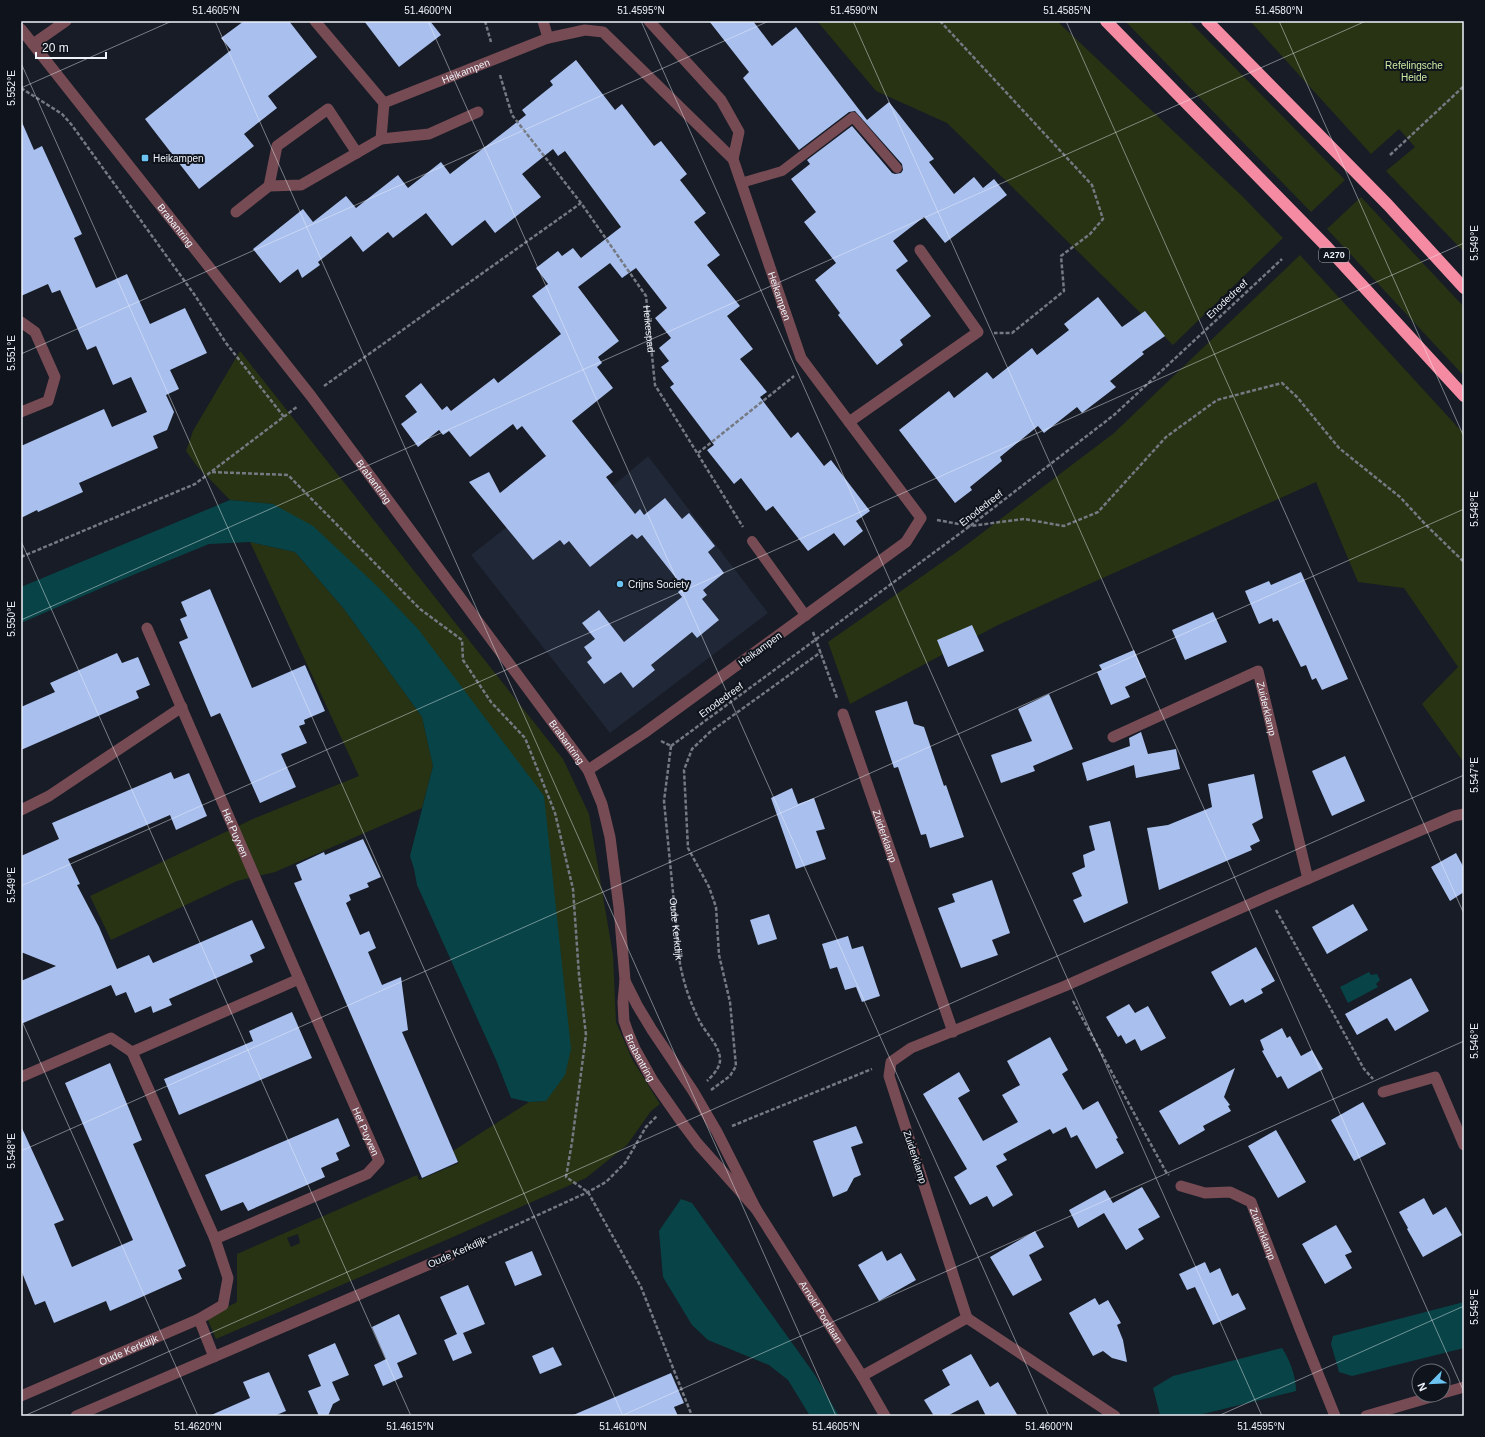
<svg xmlns="http://www.w3.org/2000/svg" width="1485" height="1437" font-family="Arial,sans-serif">
<rect width="100%" height="100%" fill="#171c26"/>
<path fill="#202736" d="M 648,456 L 768,613 L 610,733 L 471,555 L 580,470 L 601,496 Z"/>
<path fill="#273313" fill-rule="evenodd" d="M 817,21 L 1057,21 L 1241,195 L 1283,238 L 1173,345 L 947,123 L 876,91 Z
M 1125,21 L 1189,21 L 1345,180 L 1311,212 Z
M 1250,21 L 1464,21 L 1464,252 L 1386,171 L 1415,147 L 1399,129 L 1371,154 Z
M 1361,197 L 1464,307 L 1464,376 L 1327,229 Z
M 1300,255 L 1464,434 L 1464,763 L 1422,704 L 1458,667 L 1404,588 L 1358,582 L 1316,482 L 996,626 L 850,704 L 828,642 L 961,549 L 1114,433 Z
M 240,351 L 563,759 L 589,814 L 613,955 L 616,1022 L 632,1059 L 660,1104 L 651,1111 L 627,1145 L 586,1178 L 453,1237 L 216,1339 L 207,1318 L 237,1302 L 237,1254 L 417,1175 L 419,1180 L 459,1163 L 453,1151 L 529,1102 L 546,1101 L 544,796 L 273,504 L 230,500 L 197,466 L 186,451 L 193,431 ZM 298,1234 L 300,1243 L 291,1247 L 287,1238 Z
M 250,542 L 295,552 L 344,609 L 422,717 L 433,766 L 422,808 L 275,872 L 237,881 L 111,940 L 90,896 L 253,819 L 359,776 Z"/>
<path fill="#084447" d="M 230,500 L 273,504 L 313,526 L 378,587 L 418,629 L 544,796 L 571,1049 L 565,1075 L 546,1101 L 529,1102 L 511,1098 L 497,1062 L 417,885 L 414,869 L 410,856 L 433,766 L 422,717 L 344,609 L 295,552 L 250,542 L 209,544 L 106,586 L 21,623 L 21,587 Z
M 1369,972 L 1371,975 L 1377,974 L 1380,980 L 1376,984 L 1378,987 L 1348,1003 L 1340,987 Z
M 681,1199 L 692,1203 L 815,1375 L 839,1416 L 810,1416 L 788,1380 L 769,1365 L 708,1340 L 692,1325 L 663,1277 L 659,1231 Z
M 1464,1302 L 1464,1348 L 1352,1376 L 1339,1372 L 1331,1344 L 1333,1336 Z
M 1282,1348 C 1290,1360 1296,1376 1296,1391 L 1195,1416 L 1164,1416 L 1160,1415 L 1153,1388 L 1173,1376 Z"/>
<path fill="#a9bfee" d="M 244,21 L 289,21 L 317,57 L 268,96 L 277,108 L 244,134 L 254,146 L 199,189 L 145,119 L 231,50 L 221,38 Z
M 364,21 L 430,21 L 441,35 L 399,67 Z
M 709,21 L 753,21 L 772,46 L 796,27 L 867,120 L 889,102 L 934,159 L 929,162 L 954,194 L 974,177 L 983,188 L 994,179 L 1007,195 L 945,243 L 924,217 L 893,241 L 908,261 L 896,270 L 931,316 L 900,340 L 903,345 L 877,365 L 838,315 L 840,313 L 815,280 L 836,263 L 804,222 L 816,212 L 791,179 L 810,164 L 807,160 L 852,126 L 892,173 L 895,174 L 901,173 L 903,170 L 902,164 L 855,111 L 849,112 L 799,150 L 743,78 L 749,72 Z
M 576,60 L 615,110 L 622,104 L 654,146 L 661,141 L 687,174 L 680,180 L 706,213 L 694,222 L 720,255 L 707,265 L 740,306 L 727,316 L 753,349 L 740,359 L 767,392 L 760,397 L 791,438 L 798,432 L 824,466 L 831,460 L 870,511 L 856,521 L 863,531 L 844,546 L 834,533 L 808,551 L 773,506 L 766,511 L 741,478 L 734,484 L 707,450 L 714,445 L 670,387 L 674,384 L 661,367 L 669,361 L 659,348 L 671,338 L 655,318 L 667,308 L 636,268 L 622,278 L 610,263 L 578,287 L 619,341 L 598,357 L 602,363 L 597,367 L 613,388 L 572,421 L 613,472 L 606,477 L 635,514 L 640,509 L 644,515 L 665,498 L 682,519 L 689,513 L 715,546 L 708,552 L 724,573 L 703,590 L 707,595 L 702,599 L 719,620 L 697,638 L 692,632 L 651,665 L 655,670 L 633,688 L 621,672 L 604,684 L 587,662 L 592,658 L 584,647 L 595,639 L 582,623 L 599,610 L 624,642 L 682,597 L 678,592 L 683,587 L 642,535 L 637,539 L 632,534 L 590,567 L 569,541 L 564,545 L 560,540 L 533,560 L 469,482 L 489,472 L 500,493 L 546,456 L 522,426 L 517,430 L 513,424 L 470,457 L 449,431 L 443,435 L 439,430 L 418,447 L 401,424 L 417,412 L 405,396 L 421,383 L 442,410 L 447,406 L 451,411 L 494,378 L 498,383 L 561,334 L 532,296 L 548,284 L 536,268 L 558,251 L 562,256 L 573,248 L 581,258 L 621,227 L 565,151 L 558,156 L 553,149 L 522,174 L 541,197 L 495,233 L 485,220 L 452,246 L 426,213 L 393,238 L 388,232 L 363,252 L 351,236 L 318,262 L 320,265 L 302,278 L 298,269 L 280,283 L 253,249 L 303,209 L 313,222 L 346,196 L 356,208 L 398,175 L 408,188 L 441,162 L 450,174 L 526,115 L 522,110 L 553,85 L 550,81 Z
M 21,120 L 34,150 L 42,146 L 73,214 L 82,234 L 74,238 L 96,288 L 127,274 L 150,324 L 185,308 L 207,353 L 170,370 L 179,389 L 166,395 L 174,412 L 167,430 L 153,436 L 158,448 L 79,483 L 83,492 L 38,512 L 37,510 L 21,518 L 21,446 L 104,409 L 112,427 L 147,412 L 131,377 L 113,385 L 96,346 L 87,350 L 60,290 L 52,293 L 48,284 L 21,296 Z
M 1098,297 L 1122,327 L 1145,311 L 1165,336 L 1142,352 L 1144,354 L 1110,381 L 1116,387 L 1082,413 L 1077,407 L 1044,433 L 1038,426 L 1000,457 L 1002,461 L 970,487 L 972,490 L 955,503 L 899,430 L 949,391 L 954,398 L 987,372 L 993,379 L 1032,348 L 1037,355 L 1069,330 L 1064,324 Z
M 1301,572 L 1348,679 L 1322,690 L 1316,678 L 1312,680 L 1306,665 L 1301,667 L 1278,620 L 1273,622 L 1272,618 L 1259,624 L 1245,591 L 1269,581 L 1271,585 Z
M 210,589 L 252,688 L 305,665 L 325,711 L 304,720 L 305,724 L 299,726 L 307,743 L 281,754 L 296,787 L 260,803 L 220,713 L 211,717 L 179,642 L 188,638 L 180,619 L 187,616 L 181,602 Z
M 1213,612 L 1227,642 L 1185,660 L 1172,630 Z
M 972,625 L 984,651 L 948,667 L 937,640 Z
M 1134,650 L 1146,677 L 1125,687 L 1130,697 L 1111,705 L 1097,672 L 1102,670 L 1099,665 Z
M 117,653 L 122,663 L 138,657 L 150,685 L 136,691 L 139,698 L 21,750 L 21,707 L 55,692 L 50,683 Z
M 1049,694 L 1073,749 L 1033,766 L 1035,771 L 1001,783 L 991,755 L 1032,741 L 1018,709 Z
M 907,701 L 914,724 L 924,727 L 944,786 L 946,785 L 964,837 L 930,848 L 926,834 L 921,835 L 898,767 L 894,768 L 875,711 Z
M 1141,732 L 1148,754 L 1176,749 L 1180,769 L 1136,778 L 1134,765 L 1087,781 L 1082,763 L 1130,746 L 1129,738 Z
M 1345,756 L 1365,801 L 1332,816 L 1312,771 Z
M 171,772 L 174,779 L 189,773 L 207,816 L 176,830 L 170,815 L 68,859 L 80,884 L 77,885 L 99,927 L 117,969 L 149,955 L 153,963 L 252,920 L 265,948 L 250,955 L 253,962 L 169,999 L 172,1005 L 153,1013 L 151,1006 L 135,1013 L 126,992 L 116,996 L 111,985 L 21,1024 L 21,981 L 56,966 L 21,952 L 21,856 L 59,839 L 52,823 Z
M 1254,774 L 1263,818 L 1252,824 L 1260,841 L 1250,846 L 1252,850 L 1159,890 L 1147,828 L 1168,825 L 1212,807 L 1208,784 Z
M 792,788 L 798,804 L 814,798 L 825,829 L 816,831 L 826,859 L 796,869 L 771,798 Z
M 1110,821 L 1128,903 L 1084,923 L 1073,900 L 1082,896 L 1072,873 L 1085,867 L 1083,855 L 1095,850 L 1089,826 Z
M 363,839 L 381,877 L 367,883 L 369,887 L 349,895 L 351,900 L 346,903 L 360,935 L 369,931 L 376,948 L 368,952 L 382,985 L 401,977 L 408,1030 L 402,1032 L 458,1162 L 422,1178 L 294,883 L 302,880 L 296,865 L 324,852 L 325,855 Z
M 1456,853 L 1464,868 L 1464,892 L 1450,901 L 1431,867 Z
M 992,880 L 1010,933 L 992,940 L 998,955 L 961,968 L 938,908 L 955,902 L 952,894 Z
M 1353,904 L 1368,930 L 1327,954 L 1312,927 Z
M 769,914 L 777,939 L 758,945 L 750,920 Z
M 848,936 L 852,949 L 863,946 L 880,996 L 862,1002 L 856,987 L 845,990 L 837,967 L 830,969 L 822,944 Z
M 1256,947 L 1275,981 L 1261,989 L 1263,993 L 1245,1003 L 1243,999 L 1230,1006 L 1211,972 Z
M 1411,978 L 1429,1011 L 1395,1031 L 1387,1018 L 1357,1035 L 1345,1014 Z
M 1129,1004 L 1135,1013 L 1148,1006 L 1166,1038 L 1141,1051 L 1135,1039 L 1126,1044 L 1121,1035 L 1118,1037 L 1106,1017 Z
M 292,1012 L 312,1058 L 179,1115 L 164,1079 L 253,1041 L 249,1031 Z
M 1282,1028 L 1287,1038 L 1290,1036 L 1301,1056 L 1312,1050 L 1323,1069 L 1288,1089 L 1281,1076 L 1277,1078 L 1262,1051 L 1264,1050 L 1260,1040 Z
M 1050,1037 L 1068,1070 L 1062,1074 L 1083,1110 L 1098,1101 L 1118,1138 L 1116,1139 L 1124,1153 L 1096,1169 L 1077,1135 L 1071,1138 L 1066,1127 L 1053,1134 L 1050,1129 L 1003,1154 L 1007,1160 L 996,1166 L 1013,1195 L 993,1207 L 987,1196 L 970,1205 L 954,1177 L 967,1169 L 923,1094 L 959,1072 L 970,1091 L 958,1098 L 983,1141 L 1018,1122 L 1002,1095 L 1020,1085 L 1007,1061 Z
M 110,1063 L 142,1140 L 133,1144 L 186,1266 L 178,1270 L 182,1279 L 110,1311 L 106,1301 L 54,1323 L 45,1301 L 35,1305 L 21,1270 L 21,1126 L 64,1220 L 54,1224 L 72,1267 L 133,1240 L 65,1083 Z
M 1235,1068 L 1224,1097 L 1230,1105 L 1228,1106 L 1231,1111 L 1203,1126 L 1205,1130 L 1179,1145 L 1159,1111 Z
M 1363,1102 L 1386,1144 L 1354,1161 L 1331,1120 Z
M 338,1118 L 350,1146 L 336,1153 L 339,1160 L 321,1168 L 325,1177 L 248,1211 L 243,1202 L 221,1211 L 205,1175 Z
M 856,1126 L 863,1143 L 851,1147 L 861,1175 L 854,1178 L 847,1191 L 833,1197 L 813,1141 Z
M 1276,1130 L 1306,1182 L 1278,1198 L 1248,1146 Z
M 1142,1187 L 1160,1217 L 1138,1229 L 1144,1239 L 1126,1250 L 1104,1213 L 1078,1228 L 1069,1210 L 1105,1190 L 1113,1203 Z
M 1424,1198 L 1433,1215 L 1446,1207 L 1462,1235 L 1423,1257 L 1407,1229 L 1408,1228 L 1399,1212 Z
M 1336,1225 L 1352,1252 L 1345,1255 L 1352,1268 L 1325,1284 L 1302,1244 Z
M 1035,1231 L 1044,1247 L 1029,1255 L 1042,1280 L 1013,1296 L 990,1257 Z
M 532,1251 L 542,1275 L 515,1286 L 505,1262 Z
M 882,1251 L 887,1261 L 901,1253 L 916,1280 L 879,1301 L 858,1265 Z
M 1205,1262 L 1210,1273 L 1220,1268 L 1232,1296 L 1238,1293 L 1246,1309 L 1213,1325 L 1195,1287 L 1187,1290 L 1179,1274 Z
M 468,1285 L 485,1324 L 463,1333 L 472,1353 L 453,1361 L 444,1340 L 457,1334 L 440,1297 Z
M 1095,1298 L 1099,1305 L 1108,1300 L 1121,1323 L 1117,1325 L 1123,1340 L 1127,1362 L 1112,1358 L 1103,1351 L 1093,1356 L 1069,1313 Z
M 399,1314 L 417,1354 L 397,1363 L 403,1377 L 383,1386 L 374,1365 L 386,1359 L 372,1327 Z
M 335,1343 L 349,1375 L 332,1382 L 340,1400 L 333,1404 L 328,1416 L 319,1416 L 308,1391 L 321,1386 L 308,1355 Z
M 553,1347 L 562,1365 L 540,1374 L 532,1356 Z
M 971,1354 L 990,1387 L 998,1382 L 1018,1416 L 986,1416 L 978,1400 L 947,1416 L 934,1416 L 924,1400 L 950,1385 L 942,1370 Z
M 269,1372 L 286,1411 L 274,1416 L 209,1416 L 250,1398 L 243,1382 Z
M 671,1373 L 684,1403 L 674,1407 L 678,1416 L 571,1416 Z"/>
<g fill="none" stroke-linecap="round" stroke-linejoin="round">
<g stroke="#747982" stroke-width="2.5" stroke-dasharray="4 2" stroke-linecap="butt">
<path d="M 485,21 L 491,42"/>
<path d="M 940,21 L 1092,185 L 1103,219 L 1090,234 L 1061,256 L 1064,291 L 1012,333 L 994,333"/>
<path id="s1" d="M 500,75 L 512,115 L 581,203 L 646,296 L 655,385 L 743,527"/>
<path d="M 21,88 L 62,114 L 71,124 L 194,294 L 226,343 L 284,417"/>
<path d="M 1390,155 L 1464,86"/>
<path d="M 324,386 L 581,203"/>
<path d="M 698,453 L 794,376"/>
<path d="M 212,472 L 288,475 L 420,609 L 462,640 L 463,660 L 491,702 L 525,738 L 555,813 L 573,889 L 579,975 L 586,1035 L 572,1142 L 566,1177 L 588,1192 L 641,1287 L 692,1416"/>
<path d="M 937,520 L 970,526 L 1024,519 L 1064,526 L 1098,512 L 1166,437 L 1217,400 L 1282,383 L 1297,397 L 1339,448 L 1400,497 L 1426,525 L 1464,562"/>
<path d="M 21,557 L 195,484 L 298,406"/>
<path d="M 813,632 L 837,698"/>
<path d="M 661,741 L 671,746"/>
<path d="M 671,746 L 970,526 L 1114,415 L 1282,259"/>
<path id="s2" d="M 671,746 L 664,801 L 680,964 C 684,984 690,1002 699,1020 C 705,1033 721,1046 720,1061 C 719,1069 713,1075 707,1081"/>
<path d="M 1276,910 L 1364,1069 L 1373,1079"/>
<path d="M 1073,1001 L 1166,1172 L 1169,1175"/>
<path d="M 711,1090 L 730,1076 L 736,1066 L 730,1002 L 719,955 L 716,907 L 709,887 L 688,848 L 684,770 L 692,749 L 710,732 L 821,652"/>
<path d="M 732,1126 L 872,1069"/>
<path d="M 466,1248 L 588,1192 L 606,1182 L 625,1163 L 646,1127 L 657,1116"/>
</g>
<path stroke="#764b54" stroke-width="10" d="M 741,183 L 782,171 L 853,117 L 897,168
M 752,541 L 806,616"/>
<g stroke="#764b54" stroke-width="11">
<path id="s3" d="M 315,21 L 384,103 L 548,38 L 585,30 L 603,32 L 733,159 L 801,358 L 921,518 L 906,542 L 644,733 L 588,770"/>
<path d="M 543,21 L 548,38"/>
<path d="M 649,21 L 721,100 L 739,132 L 733,159"/>
<path d="M 33,44 L 66,21"/>
<path d="M 381,139 L 429,134 L 478,112"/>
<path d="M 269,186 L 277,146 L 328,109 L 357,153"/>
<path d="M 236,212 L 269,186 L 301,185 L 381,139 L 384,103"/>
<path d="M 21,322 L 35,332 L 55,377 L 48,401 L 21,412"/>
<path d="M 849,422 L 978,332 L 920,250"/>
<path id="s4" d="M 147,628 L 299,979 L 379,1161 L 367,1174 L 215,1239 L 228,1278 L 223,1305 L 199,1319"/>
<path id="s5" d="M 843,714 L 953,1032"/>
<path id="s6" d="M 1113,737 L 1258,671 L 1308,879"/>
<path d="M 21,810 L 49,796 L 182,707"/>
<path d="M 132,1052 L 215,1239"/>
<path d="M 21,1077 L 111,1038 L 132,1052 L 299,979"/>
<path d="M 1383,1092 L 1435,1077 L 1464,1145"/>
<path id="s7" d="M 1181,1186 L 1205,1193 L 1230,1192 L 1251,1202 L 1300,1329 L 1335,1416"/>
<path d="M 967,1318 L 1115,1416"/>
<path d="M 862,1376 L 967,1318 L 889,1076 L 891,1062 L 911,1048 L 1065,986 L 1268,896 L 1454,816 L 1464,814"/>
<path d="M 1443,1393 L 1464,1387"/>
<path id="s8" d="M 21,1396 L 199,1319 L 214,1357"/>
<path d="M 76,1416 L 451,1255"/>
<path d="M 1366,1416 L 1438,1395"/>
</g>
<g stroke="#764b54" stroke-width="11">
<path id="s9" d="M 21,29 L 311,396 L 588,770 L 602,804 L 610,837 L 619,908 L 625,980 L 623,1002 L 624,1021 L 629,1035 L 635,1049 L 653,1081 L 683,1124 L 698,1144 L 756,1209"/>
<path id="s10" d="M 625,981 L 637,1005 L 652,1030 L 693,1091 L 717,1132 L 756,1209 L 862,1376 L 885,1416"/>
</g>
<path stroke="#f58ba2" stroke-width="12" d="M 1106,21 L 1327,247 L 1464,396
M 1207,21 L 1388,205 L 1464,288"/>
</g>
<path fill="none" stroke="#eff3fa" stroke-width="1" stroke-opacity="0.45" d="M 215,21 L 836,1416M 428,21 L 1049,1416M 641,21 L 1262,1416M 853,21 L 1464,1392M 1066,21 L 1464,914M 1279,21 L 1464,437M 21,63 L 623,1416M 21,88 L 172,21M 21,354 L 769,21M 21,541 L 411,1416M 21,620 L 1366,21M 21,886 L 1464,243M 21,1019 L 198,1416M 21,1151 L 1464,509M 24,1416 L 1464,775M 621,1416 L 1464,1041M 1218,1416 L 1464,1306"/>
<g fill="#6cc3f2" stroke="#0e131c" stroke-width="1.5">
<rect x="141" y="154" width="8" height="8" rx="2"/>
<circle cx="620" cy="584" r="4"/>
</g>
<g text-anchor="middle" dominant-baseline="central" stroke-width="4" stroke-linejoin="round" paint-order="stroke">
<rect fill="#0e131c" stroke="#acb0b7" stroke-width="1" x="1319" y="248" width="30" height="14" rx="3"/>
<g font-size="9" font-weight="bold" fill="#eff3fa">
<text x="1334" y="255">A270</text>
</g>
<g font-size="10" fill="#cdeba2" stroke="#0e131c">
<text x="1414" y="65">Refelingsche<tspan x="1414" dy="12">Heide</tspan></text>
</g>
<g font-size="10" fill="#eff3fa" stroke="#0e131c">
<text stroke="none"><textPath href="#s3" startOffset="195">Heikampen</textPath></text>
<text stroke="none"><textPath href="#s9" startOffset="250">Brabantring</textPath></text>
<text stroke="none"><textPath href="#s3" startOffset="666">Heikampen</textPath></text>
<text transform="translate(1227 299) rotate(-43)">Enodedreef</text>
<text stroke="none"><textPath href="#s1" startOffset="300">Heikespad</textPath></text>
<text stroke="none"><textPath href="#s9" startOffset="574">Brabantring</textPath></text>
<text transform="translate(981 508) rotate(-38)">Enodedreef</text>
<text transform="translate(760 649) rotate(-36)">Heikampen</text>
<text transform="translate(721 700) rotate(-36)">Enodedreef</text>
<text stroke="none"><textPath href="#s6" startOffset="198">Zuiderklamp</textPath></text>
<text stroke="none"><textPath href="#s9" startOffset="898">Brabantring</textPath></text>
<text stroke="none"><textPath href="#s4" startOffset="223">Het Puyven</textPath></text>
<text stroke="none"><textPath href="#s5" startOffset="129">Zuiderklamp</textPath></text>
<text stroke="none"><textPath href="#s2" startOffset="184">Oude Kerkdijk</textPath></text>
<text stroke="none"><textPath href="#s9" startOffset="1229">Brabantring</textPath></text>
<text stroke="none"><textPath href="#s4" startOffset="549">Het Puyven</textPath></text>
<text transform="translate(915 1157) rotate(72)">Zuiderklamp</text>
<text stroke="none"><textPath href="#s7" startOffset="107">Zuiderklamp</textPath></text>
<text transform="translate(457 1252) rotate(-24)">Oude Kerkdijk</text>
<text stroke="none"><textPath href="#s10" startOffset="385">Arnold Pootlaan</textPath></text>
<text stroke="none"><textPath href="#s8" startOffset="117">Oude Kerkdijk</textPath></text>
</g>
<g font-size="10" fill="#eff3fa" stroke="#0e131c" text-anchor="start">
<text x="153" y="158">Heikampen</text>
<text x="628" y="584">Crijns Society</text>
</g>
</g>
<rect width="1485" height="1437" fill="none" stroke="#0e131c" stroke-width="44"/>
<g transform="translate(1431 1383) rotate(246)"><circle r="19" fill="#0e131c" stroke="#686d75"/>
<path d="M0-3L7 15L0 10L-7 15Z" fill="#6cc3f2"/>
<text y="-6" font-size="11" font-weight="bold" text-anchor="middle" fill="#eff3fa">N</text>
</g>
<path d="M36 52v6h70v-6" fill="none" stroke="#eff3fa" stroke-width="2"/>
<text x="42" y="52" font-size="12" fill="#eff3fa" stroke="#0e131c" stroke-width="3" paint-order="stroke">20 m</text>
<rect x="22" y="22" width="1441" height="1393" fill="none" stroke="#eff3fa" stroke-width="1.5"/>
<g font-size="10" text-anchor="middle" fill="#eff3fa">
<text x="216" y="14">51.4605°N</text>
<text x="428" y="14">51.4600°N</text>
<text x="641" y="14">51.4595°N</text>
<text x="854" y="14">51.4590°N</text>
<text x="1067" y="14">51.4585°N</text>
<text x="1279" y="14">51.4580°N</text>
<text transform="translate(11 88) rotate(-90)" y="4">5.552°E</text>
<text transform="translate(1474 243) rotate(-90)" y="4">5.549°E</text>
<text transform="translate(11 353) rotate(-90)" y="4">5.551°E</text>
<text transform="translate(1474 509) rotate(-90)" y="4">5.548°E</text>
<text transform="translate(11 619) rotate(-90)" y="4">5.550°E</text>
<text transform="translate(1474 775) rotate(-90)" y="4">5.547°E</text>
<text transform="translate(11 885) rotate(-90)" y="4">5.549°E</text>
<text transform="translate(1474 1041) rotate(-90)" y="4">5.546°E</text>
<text transform="translate(11 1151) rotate(-90)" y="4">5.548°E</text>
<text transform="translate(1474 1307) rotate(-90)" y="4">5.545°E</text>
<text x="198" y="1430">51.4620°N</text>
<text x="410" y="1430">51.4615°N</text>
<text x="623" y="1430">51.4610°N</text>
<text x="836" y="1430">51.4605°N</text>
<text x="1049" y="1430">51.4600°N</text>
<text x="1261" y="1430">51.4595°N</text>
</g>
</svg>
